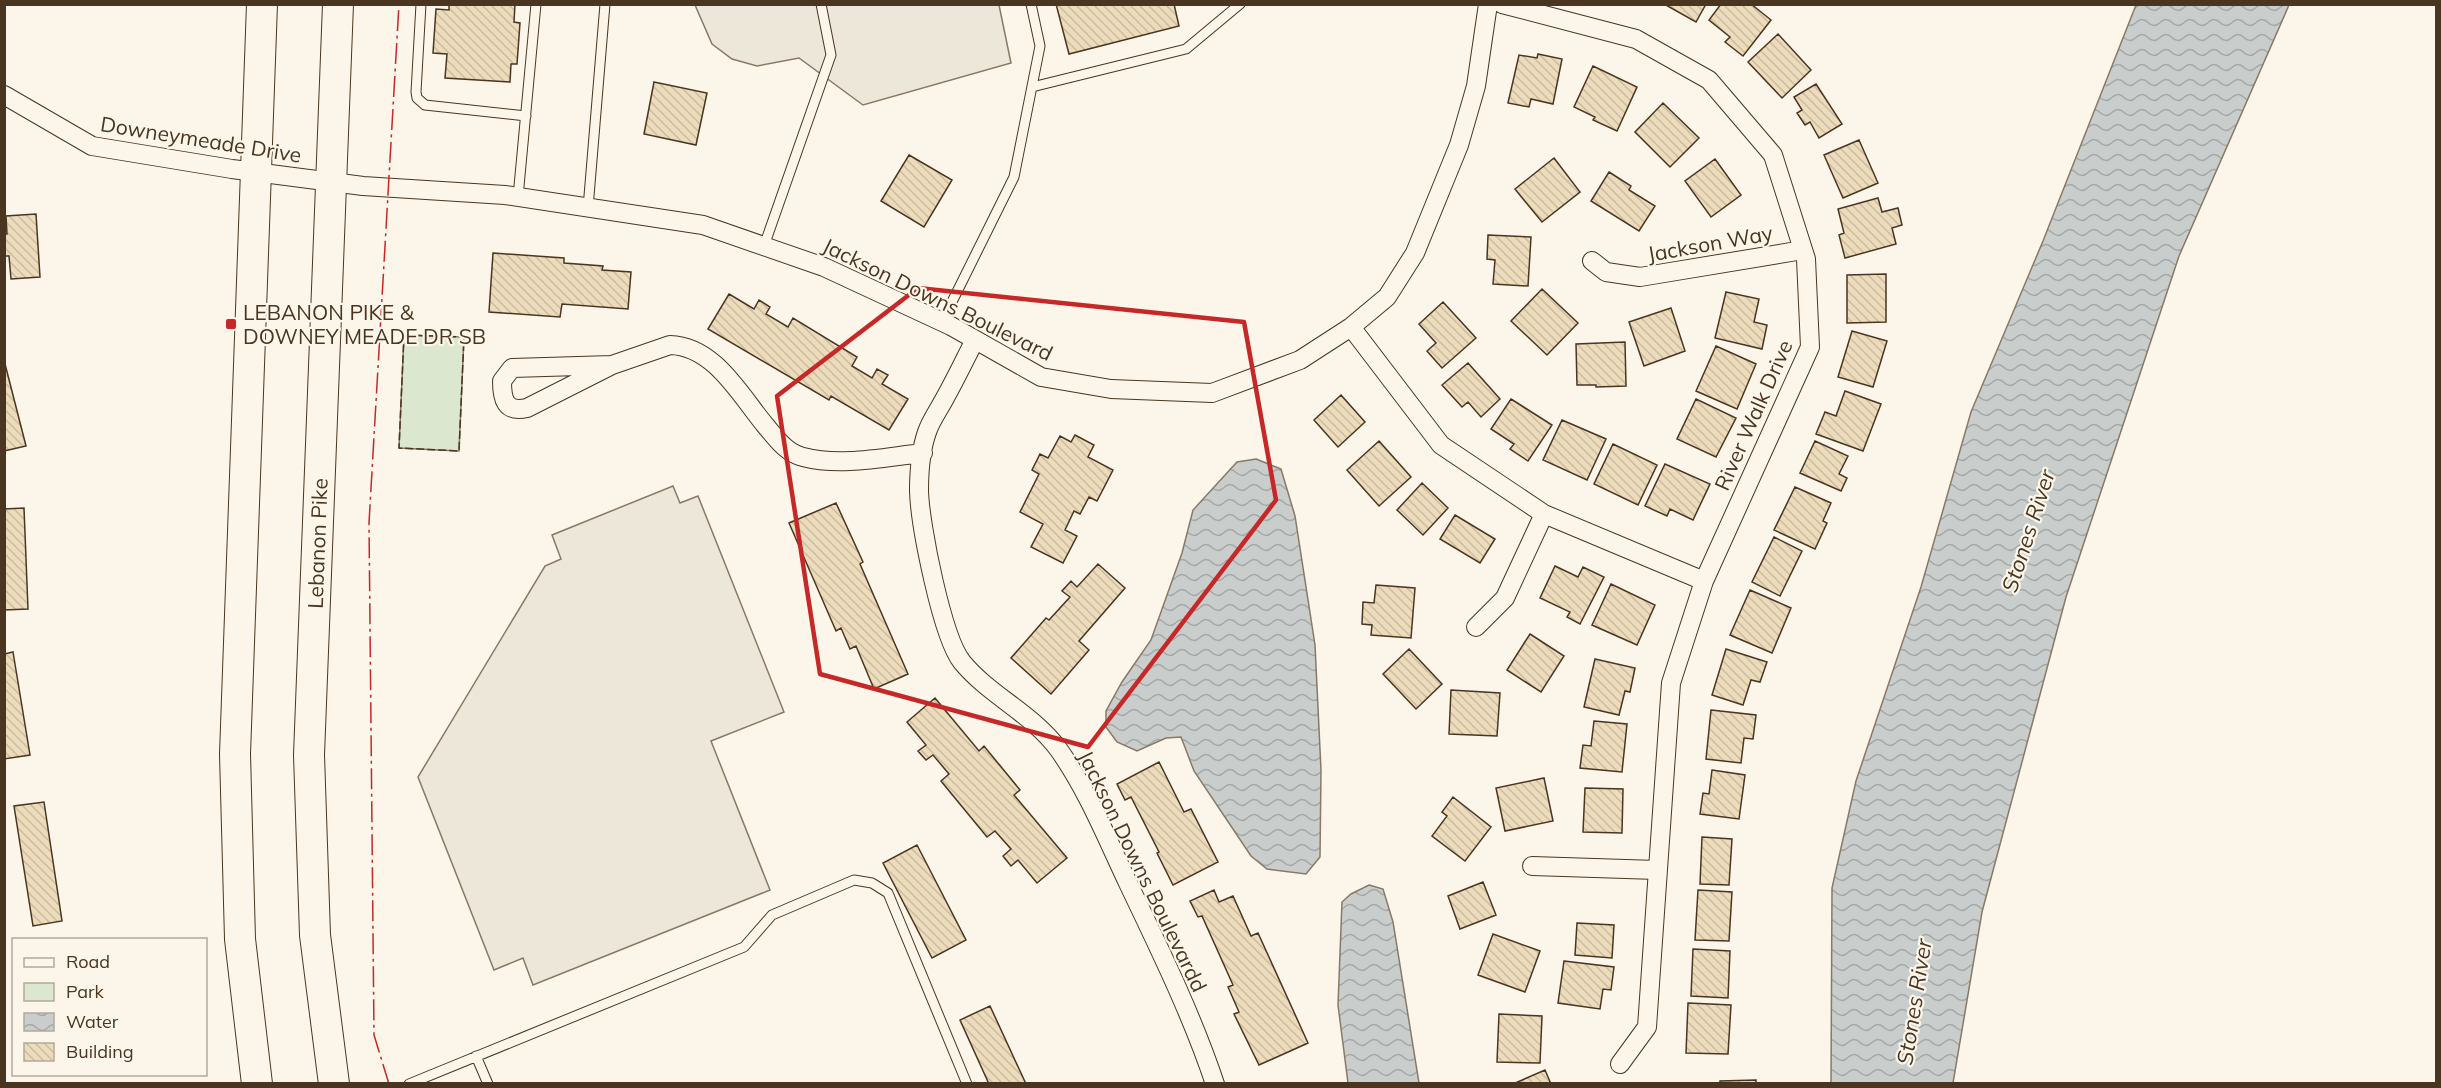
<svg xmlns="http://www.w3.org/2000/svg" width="2441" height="1088" font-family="Mulish,sans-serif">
<defs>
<pattern id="water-waves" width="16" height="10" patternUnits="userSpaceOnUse" patternTransform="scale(1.5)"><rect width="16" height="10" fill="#c9cecd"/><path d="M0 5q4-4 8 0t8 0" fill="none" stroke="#a5a8a6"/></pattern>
<pattern id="building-back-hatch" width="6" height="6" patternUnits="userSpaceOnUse" patternTransform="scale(1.5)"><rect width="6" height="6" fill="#ecdcbc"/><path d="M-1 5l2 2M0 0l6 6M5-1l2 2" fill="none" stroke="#ccbda1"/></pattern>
</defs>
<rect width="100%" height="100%" fill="#fbf6e9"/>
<path fill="#dce7d0" stroke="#887966" stroke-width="1.5" d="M 404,335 L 464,337 L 459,451 L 399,448 Z"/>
<path fill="#ede7d9" stroke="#887966" stroke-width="1.5" d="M 695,5 L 999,5 L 1011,63 L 863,105 L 799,58 L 757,66 L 732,59 L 712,44 Z
M 673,486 L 680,503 L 698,496 L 784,712 L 711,741 L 770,890 L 533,985 L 523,958 L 494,970 L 418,777 L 545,566 L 561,559 L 552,535 Z"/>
<path fill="url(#water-waves)" stroke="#887966" stroke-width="1.5" d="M 2136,5 L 2289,5 L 2179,256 L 2066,597 L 1982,912 L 1953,1083 L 1831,1083 L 1832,888 L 1856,781 L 1921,587 L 1971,412 L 2043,241 Z
M 1256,459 L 1281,469 L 1295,516 L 1315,645 L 1321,770 L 1320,857 L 1306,874 L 1267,869 L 1251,856 L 1194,771 L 1181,737 L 1166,738 L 1137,751 L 1117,742 L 1106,727 L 1106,711 L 1122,682 L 1151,640 L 1182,553 L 1193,510 L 1237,462 Z
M 1369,885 L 1383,889 L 1393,922 L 1419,1083 L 1348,1083 L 1338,1005 L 1342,902 L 1351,894 Z"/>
<path fill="url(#building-back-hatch)" stroke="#4a3520" stroke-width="1.5" d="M 449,4 L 515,4 L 514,22 L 520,23 L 517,64 L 511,64 L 510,82 L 445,78 L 447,54 L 433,53 L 436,9 L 449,10 Z
M 1056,4 L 1174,4 L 1179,26 L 1069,54 Z
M 1664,4 L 1706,4 L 1696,22 Z
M 1721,4 L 1751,4 L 1771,20 L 1743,56 L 1725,42 L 1730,37 L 1709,20 Z
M 1778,34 L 1811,70 L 1782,98 L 1748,62 Z
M 1538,54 L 1562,59 L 1553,104 L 1531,99 L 1529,107 L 1508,103 L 1519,55 L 1537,58 Z
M 1593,66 L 1637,87 L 1617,131 L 1593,120 L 1595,117 L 1574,107 Z
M 654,82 L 707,93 L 696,145 L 644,134 Z
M 1816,84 L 1842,124 L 1819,138 L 1810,122 L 1805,125 L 1797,113 L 1802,110 L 1794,97 Z
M 1663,103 L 1699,138 L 1670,167 L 1635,132 Z
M 1859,140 L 1878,183 L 1843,198 L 1824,155 Z
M 909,155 L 952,180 L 924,227 L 881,201 Z
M 1554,158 L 1580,192 L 1542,222 L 1515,189 Z
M 1715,159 L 1741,195 L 1711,217 L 1685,181 Z
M 1609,172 L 1631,186 L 1629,190 L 1655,206 L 1639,231 L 1591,201 Z
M 1878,198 L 1882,212 L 1898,208 L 1902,225 L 1892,228 L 1896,244 L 1845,258 L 1839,235 L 1844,233 L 1838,209 Z
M 36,214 L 40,277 L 11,279 L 9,256 L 4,256 L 4,234 L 7,234 L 6,216 Z
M 1488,235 L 1531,237 L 1528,286 L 1493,284 L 1495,260 L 1487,259 Z
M 493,253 L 564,258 L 564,263 L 603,266 L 602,270 L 631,272 L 628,309 L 562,304 L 560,317 L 489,312 Z
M 1886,274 L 1886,322 L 1847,323 L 1847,275 Z
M 1542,289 L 1578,323 L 1547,355 L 1511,321 Z
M 1726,292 L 1759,299 L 1754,322 L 1767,325 L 1762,349 L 1715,338 Z
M 729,294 L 754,309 L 759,300 L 770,307 L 766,314 L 788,327 L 793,318 L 857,357 L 852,366 L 872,378 L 877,369 L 888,375 L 882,384 L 908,399 L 889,430 L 831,396 L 829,400 L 708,329 Z
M 1443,302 L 1476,338 L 1442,368 L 1427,351 L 1436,343 L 1419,324 Z
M 1671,308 L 1685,351 L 1644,366 L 1629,322 Z
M 1852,331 L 1887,341 L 1873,387 L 1838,377 Z
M 1625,342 L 1626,386 L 1596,387 L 1596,385 L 1577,385 L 1576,344 Z
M 1716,346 L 1756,364 L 1737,409 L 1696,391 Z
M 4,360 L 26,446 L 4,451 Z
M 1468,363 L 1500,399 L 1481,417 L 1468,402 L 1462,407 L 1442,385 Z
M 1845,391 L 1881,404 L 1863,451 L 1816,434 L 1825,412 L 1836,416 Z
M 1341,395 L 1365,422 L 1338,447 L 1314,420 Z
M 1511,399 L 1552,425 L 1528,461 L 1510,449 L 1514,444 L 1491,429 Z
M 1696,399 L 1736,418 L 1716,457 L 1677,439 Z
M 1562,420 L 1606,439 L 1587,480 L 1543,460 Z
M 1075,435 L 1094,445 L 1088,457 L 1113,470 L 1097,501 L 1089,497 L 1080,514 L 1074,511 L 1065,530 L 1077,536 L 1063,563 L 1031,547 L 1043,524 L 1020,512 L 1039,474 L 1032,470 L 1040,454 L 1048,458 L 1060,436 L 1071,442 Z
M 1379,441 L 1411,477 L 1379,506 L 1347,470 Z
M 1815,441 L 1848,456 L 1839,474 L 1847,478 L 1841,491 L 1800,473 Z
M 1613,444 L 1657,465 L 1638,505 L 1594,484 Z
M 1665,464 L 1710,484 L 1693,520 L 1670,509 L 1667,516 L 1645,506 Z
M 1422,483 L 1448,508 L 1423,535 L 1397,510 Z
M 1795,487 L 1831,503 L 1823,521 L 1827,523 L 1815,549 L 1774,530 Z
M 836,503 L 863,562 L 860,564 L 908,674 L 874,689 L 856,646 L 850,649 L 841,628 L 836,631 L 789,523 Z
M 24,508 L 28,609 L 4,610 L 4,509 Z
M 1455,515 L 1495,539 L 1480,563 L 1440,539 Z
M 1774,537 L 1802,551 L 1780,596 L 1752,582 Z
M 1098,564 L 1125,588 L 1079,641 L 1089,650 L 1051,694 L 1011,658 L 1046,618 L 1049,620 L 1070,597 L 1062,591 L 1071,581 L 1077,587 Z
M 1555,566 L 1578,577 L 1583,567 L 1604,577 L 1580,624 L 1567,617 L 1570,612 L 1540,598 Z
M 1611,584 L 1655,605 L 1637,645 L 1592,625 Z
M 1376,585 L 1415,588 L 1411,638 L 1371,635 L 1372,625 L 1362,624 L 1363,602 L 1374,603 Z
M 1750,590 L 1791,608 L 1772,653 L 1730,635 Z
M 1530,634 L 1564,656 L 1541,692 L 1507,670 Z
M 1409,649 L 1442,684 L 1416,709 L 1383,674 Z
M 1726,649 L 1767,662 L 1760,682 L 1751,680 L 1743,705 L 1712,695 Z
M 13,652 L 30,755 L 4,759 L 4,654 Z
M 1595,659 L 1635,668 L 1630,692 L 1625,691 L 1619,715 L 1584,707 Z
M 1451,690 L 1500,693 L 1497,736 L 1449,734 Z
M 935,698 L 979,751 L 984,746 L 1020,790 L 1014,795 L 1067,858 L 1037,883 L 1018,860 L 1011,866 L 1003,856 L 1011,849 L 995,831 L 987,837 L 941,781 L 949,774 L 933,755 L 926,760 L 918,751 L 926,745 L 907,722 Z
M 1711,710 L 1756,715 L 1753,739 L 1744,738 L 1741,763 L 1706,759 Z
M 1594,721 L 1627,724 L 1622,772 L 1580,768 L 1583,745 L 1591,746 Z
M 1159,762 L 1184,812 L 1191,809 L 1218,862 L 1173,885 L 1157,853 L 1159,852 L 1131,797 L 1125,800 L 1117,784 Z
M 1712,770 L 1745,775 L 1739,819 L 1700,814 L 1703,793 L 1709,794 Z
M 1544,778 L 1553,821 L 1505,831 L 1496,788 Z
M 1585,788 L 1623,789 L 1622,833 L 1583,832 Z
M 1453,797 L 1491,827 L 1465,861 L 1432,836 L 1447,816 L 1442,812 Z
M 44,802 L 62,921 L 33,926 L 14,806 Z
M 1702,837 L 1732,839 L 1729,885 L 1700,884 Z
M 917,845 L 966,940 L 932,958 L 883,863 Z
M 1483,882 L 1496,915 L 1460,929 L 1448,896 Z
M 1214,890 L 1219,902 L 1233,896 L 1251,936 L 1258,933 L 1308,1043 L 1259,1065 L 1234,1014 L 1239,1012 L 1228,987 L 1233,985 L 1202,916 L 1198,917 L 1190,901 Z
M 1698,890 L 1732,892 L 1729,941 L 1695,940 Z
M 1577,923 L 1614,925 L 1612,958 L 1575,955 Z
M 1493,934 L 1540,951 L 1525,992 L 1478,975 Z
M 1693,949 L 1730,951 L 1728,998 L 1691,996 Z
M 1564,961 L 1614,967 L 1611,990 L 1603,989 L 1600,1009 L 1558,1003 Z
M 1688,1003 L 1731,1005 L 1728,1054 L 1686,1053 Z
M 990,1006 L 1026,1084 L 989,1084 L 960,1020 Z
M 1499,1014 L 1542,1016 L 1540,1063 L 1497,1062 Z
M 1545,1070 L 1551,1084 L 1513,1084 Z
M 1756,1080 L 1756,1084 L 1720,1084 L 1720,1081 Z"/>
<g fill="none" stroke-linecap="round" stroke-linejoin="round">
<defs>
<path id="lane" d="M 421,4 L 416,92 L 417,98 L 425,105 L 526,116
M 1032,87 L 1186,49 L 1240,4
M 518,197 L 536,4
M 588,208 L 605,4
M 764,246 L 831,55 L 821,4
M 942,322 L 1014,177 L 1040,46 L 1031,4
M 476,1056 L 488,1084
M 409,1084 L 744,947 L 772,915 L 854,880 L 872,883 L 888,893 L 967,1084"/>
<path id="street" d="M 1502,4 L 1636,39 L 1709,80 L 1773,155 L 1806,259 L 1810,347 L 1704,581 L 1671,683 L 1647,1027 L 1620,1064
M 4,95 L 92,146 L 232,169 L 363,186 L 505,195 L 703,225 L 824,267 L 951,326 L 1041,377 L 1111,389 L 1212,393 L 1300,360 L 1351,327 L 1387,297 L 1415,253 L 1459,145 L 1476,86 L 1488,4
M 1592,261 L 1606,272 L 1640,277 L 1803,250
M 1351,327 L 1441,445 L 1544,514 L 1704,581
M 975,340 C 965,359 956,378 946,396 C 940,408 931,420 927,432 C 921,449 919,474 919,491 C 920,525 942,637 962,662 C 990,696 1033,714 1059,750 C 1088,791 1107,839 1128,883 C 1159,948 1192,1015 1215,1084
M 612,365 L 527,408 C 505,413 502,399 502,381 L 512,368 L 612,365 L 670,345 C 714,346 740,395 765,425 C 776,438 786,453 803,457 C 841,467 885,457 923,453
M 1476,627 L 1505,598 L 1544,514
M 1532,866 L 1657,870"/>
<g id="primary">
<path d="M 257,1084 L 240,939 L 235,754 L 262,4"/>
<path id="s1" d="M 334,1084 L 315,935 L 309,755 L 338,4"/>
</g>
</defs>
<use href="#lane" stroke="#4a3520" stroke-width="11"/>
<use href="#street" stroke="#4a3520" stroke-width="20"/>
<use href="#primary" stroke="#4a3520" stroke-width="32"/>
<use href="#lane" stroke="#fbf6e9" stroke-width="9"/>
<use href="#street" stroke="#fbf6e9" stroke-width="18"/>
<use href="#primary" stroke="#fbf6e9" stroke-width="30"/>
<path stroke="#4a3520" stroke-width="1.5" stroke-dasharray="8 3" stroke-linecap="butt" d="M 404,335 L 464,337 L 459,451 L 399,448 Z"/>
<path stroke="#c62828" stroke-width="1.5" stroke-dasharray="21 4.5 3 4.5" stroke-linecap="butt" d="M 389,1084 L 374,1035 L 369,523 L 399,4"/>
</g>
<path fill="none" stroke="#c62828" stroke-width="4.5" stroke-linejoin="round" d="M 918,288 L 1244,322 L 1276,500 L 1088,747 L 820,674 L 777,396 Z"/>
<rect fill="#c62828" stroke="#fbf6e9" stroke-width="2" x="225" y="318" width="12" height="12" rx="3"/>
<g text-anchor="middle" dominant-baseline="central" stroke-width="4.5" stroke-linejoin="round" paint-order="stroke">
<g font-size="21" fill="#4a3520" stroke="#fbf6e9">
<text transform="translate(201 139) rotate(9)">Downeymeade Drive</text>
<text transform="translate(1710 243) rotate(-10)">Jackson Way</text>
<text transform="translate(938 299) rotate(26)">Jackson Downs Boulevard</text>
<text transform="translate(1753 415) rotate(-66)">River Walk Drive</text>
<text stroke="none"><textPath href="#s1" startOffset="542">Lebanon Pike</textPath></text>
<text transform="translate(1143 871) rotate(64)">Jackson Downs Boulevardd</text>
</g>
<g font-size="21" fill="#4a3520" stroke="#fbf6e9" text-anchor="start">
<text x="243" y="312">LEBANON PIKE &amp;<tspan x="243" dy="24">DOWNEY MEADE DR SB</tspan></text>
</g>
<g font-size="22" font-style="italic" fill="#4a3520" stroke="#fbf6e9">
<text transform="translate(2028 531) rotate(-72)">Stones River</text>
<text transform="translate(1914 1002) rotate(-81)">Stones River</text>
</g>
</g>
<rect width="2441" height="1088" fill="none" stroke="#4a3520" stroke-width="12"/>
<rect x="12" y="938" width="195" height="138" fill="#fbf6e9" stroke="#b4a999" stroke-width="1.5"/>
<rect x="24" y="958" width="30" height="9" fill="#fbf6e9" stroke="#b4a999" stroke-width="1.5"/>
<text x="66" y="968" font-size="18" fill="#4a3520">Road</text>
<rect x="24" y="983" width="30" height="18" fill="#dce7d0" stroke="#b4a999" stroke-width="1.5"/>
<text x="66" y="998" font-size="18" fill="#4a3520">Park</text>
<rect x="24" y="1013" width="30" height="18" fill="url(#water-waves)" stroke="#b4a999" stroke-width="1.5"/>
<text x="66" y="1028" font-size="18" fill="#4a3520">Water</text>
<rect x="24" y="1043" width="30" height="18" fill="url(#building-back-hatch)" stroke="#b4a999" stroke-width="1.5"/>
<text x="66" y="1058" font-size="18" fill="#4a3520">Building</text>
</svg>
